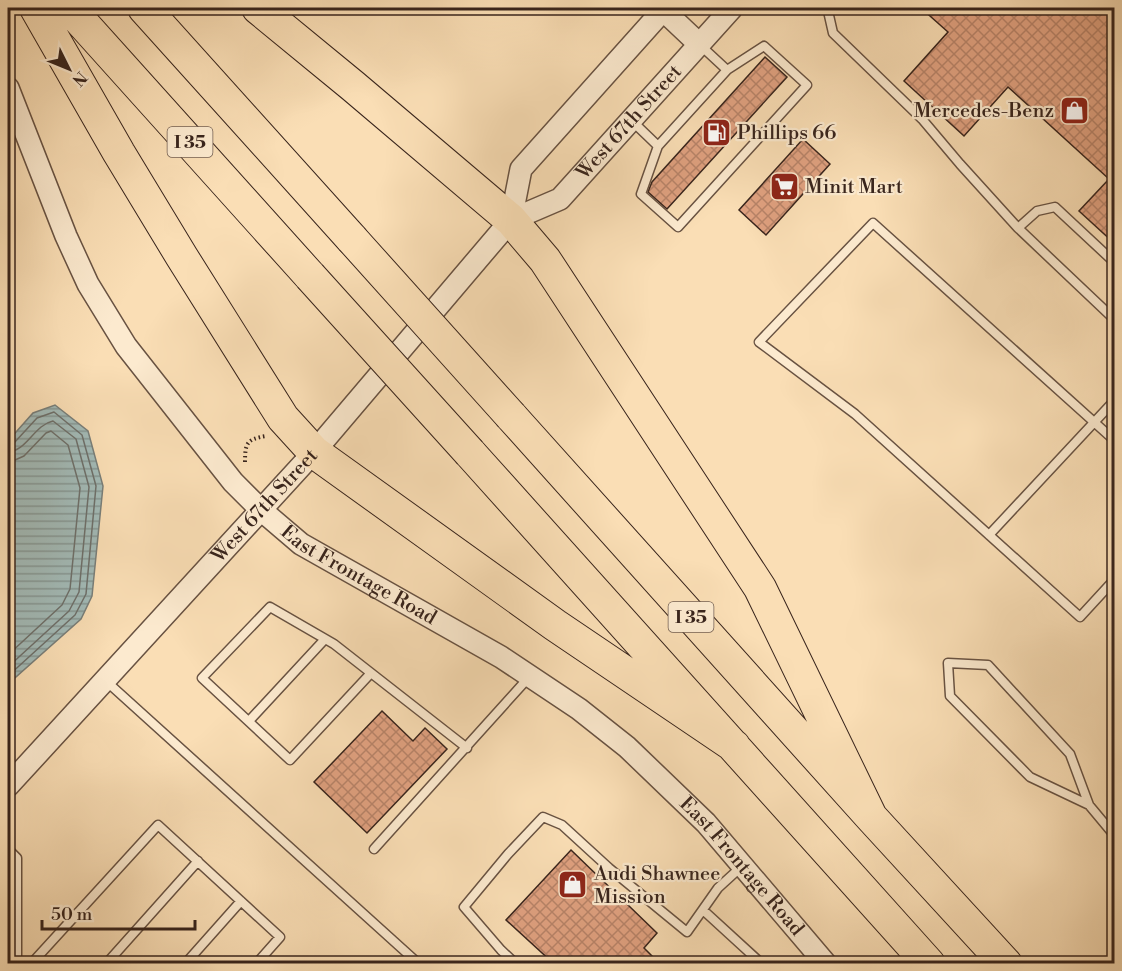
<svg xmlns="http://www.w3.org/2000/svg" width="1122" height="971" font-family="'Libre Bodoni',serif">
<defs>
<pattern id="water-rules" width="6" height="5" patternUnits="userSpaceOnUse" patternTransform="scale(1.5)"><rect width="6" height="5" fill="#a2bab7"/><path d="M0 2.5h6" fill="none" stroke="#859794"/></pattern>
<pattern id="building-cross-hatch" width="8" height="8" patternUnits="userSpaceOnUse" patternTransform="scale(1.5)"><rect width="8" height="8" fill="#e0a180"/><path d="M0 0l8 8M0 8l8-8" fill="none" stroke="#b78368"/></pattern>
</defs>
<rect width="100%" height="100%" fill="#fadeb5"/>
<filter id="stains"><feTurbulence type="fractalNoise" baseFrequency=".00333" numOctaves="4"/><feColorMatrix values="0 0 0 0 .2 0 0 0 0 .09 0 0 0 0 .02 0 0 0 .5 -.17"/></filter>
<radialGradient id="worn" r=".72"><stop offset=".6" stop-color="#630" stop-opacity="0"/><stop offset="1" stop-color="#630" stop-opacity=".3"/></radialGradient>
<path fill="url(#water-rules)" stroke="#787e79" stroke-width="1.5" d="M 55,405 L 88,431 L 103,486 L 92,596 L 81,619 L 8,684 L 8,441 L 33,413 Z"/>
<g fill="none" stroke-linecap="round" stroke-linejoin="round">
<path stroke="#6d6f6a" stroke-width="1.5" d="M 8,444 L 14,443 L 37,418 L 54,412 L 82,435 L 96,486 L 86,594 L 75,615 L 8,676
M 8,452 C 27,451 34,425 53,421 L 76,439 L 89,487 L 79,592 L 69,611 L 8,667
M 8,461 L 15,460 L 24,456 L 46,433 L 51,431 L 68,445 L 80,488 L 70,589 L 62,605 L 8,655"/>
</g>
<path fill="url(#building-cross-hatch)" stroke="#38241c" stroke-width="1.5" d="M 921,8 L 1114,8 L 1114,243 L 1079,211 L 1109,179 L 1008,87 L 964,136 L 904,81 L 948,32 Z
M 765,57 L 787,77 L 667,209 L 648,192 L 652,182 Z
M 803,139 L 830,164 L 766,235 L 739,210 Z
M 382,711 L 413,741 L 425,728 L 447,749 L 367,833 L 314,782 Z
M 571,850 L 657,933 L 644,948 L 659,963 L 553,963 L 506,920 Z"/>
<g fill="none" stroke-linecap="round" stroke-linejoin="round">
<defs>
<path id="service" d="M 830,8 L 828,11 L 833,33 L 922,119 L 960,164 L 1018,228 L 1114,319
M 699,44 L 727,70
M 631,120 L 658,146 L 727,70 L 764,46 L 807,85 L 678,227 L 641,194 L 658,146
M 1018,228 L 1037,211 L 1055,207 L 1114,262
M 1114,440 L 873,223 L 759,342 L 855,414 L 1080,617 L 1114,580
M 989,535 L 1114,401
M 371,673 L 290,760 L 202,678 L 270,607 L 334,644 L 467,748
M 106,681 L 419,964
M 249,721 L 325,639
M 1089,805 L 1030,777 L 950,696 L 948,663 L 988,665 L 1070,754 L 1089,805 L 1114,835
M 8,849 L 17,858 L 17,958 L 13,964
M 374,849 L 530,676
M 703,910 L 762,964
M 31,964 L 158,825 L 280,937 L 256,964
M 106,964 L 198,861
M 185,964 L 241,901
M 516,964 L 501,950 L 464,907 L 508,854 L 543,817 L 562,825 L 609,868 L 687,932 L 718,888 L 741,867"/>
<g id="tertiary">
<path d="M 663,10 L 699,44"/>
<path id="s1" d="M 8,88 L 66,236 L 88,284 L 126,346 L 233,482 L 260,509 L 301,544 L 501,657 L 579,709 L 627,747 L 706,823 L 826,964"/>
<path d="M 511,220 L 521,169 L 665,8"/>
<path id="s2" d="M 8,786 L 314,452 L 511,220 L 560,199 L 732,8"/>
</g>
<path id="motorway" d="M 36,8 L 119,153 L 182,257 L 283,418 L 314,452 L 555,625 L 734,746
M 69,8 L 310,276
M 144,8 L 352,239
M 258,8 L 353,86 L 511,220 L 545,260 L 760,588 L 871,817
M 511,416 L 871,817 L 1006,964
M 470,453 L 929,964"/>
</defs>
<use href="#service" stroke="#685242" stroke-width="11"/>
<use href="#tertiary" stroke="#685242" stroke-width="24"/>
<use href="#motorway" stroke="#38241c" stroke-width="34"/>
<path stroke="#38241c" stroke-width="4" stroke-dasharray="1.5 3" stroke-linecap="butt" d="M 245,462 C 245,443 247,439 266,436"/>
<use href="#service" stroke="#fceacf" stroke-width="8"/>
<use href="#tertiary" stroke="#fceacf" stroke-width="21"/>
<use href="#motorway" stroke="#fadeb5" stroke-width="32"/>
<defs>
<path id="motorway-bridge" d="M 352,239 L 511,416
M 310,276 L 470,453"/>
</defs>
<use href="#motorway-bridge" stroke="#38241c" stroke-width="34" stroke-linecap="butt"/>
<use href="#motorway-bridge" stroke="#fadeb5" stroke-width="32"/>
</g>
<defs>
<symbol id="shop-square" viewBox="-11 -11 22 22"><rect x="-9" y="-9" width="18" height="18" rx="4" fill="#8f2418" stroke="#fceacf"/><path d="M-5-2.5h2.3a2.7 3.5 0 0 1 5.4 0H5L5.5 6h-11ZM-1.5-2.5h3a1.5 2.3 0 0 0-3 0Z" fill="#fff"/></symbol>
<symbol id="fuel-square" viewBox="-11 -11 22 22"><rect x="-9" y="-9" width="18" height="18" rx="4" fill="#8f2418" stroke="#fceacf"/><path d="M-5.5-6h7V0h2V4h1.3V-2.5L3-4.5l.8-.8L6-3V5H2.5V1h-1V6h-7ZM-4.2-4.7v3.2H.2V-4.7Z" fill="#fff"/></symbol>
<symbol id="supermarket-square" viewBox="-11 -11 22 22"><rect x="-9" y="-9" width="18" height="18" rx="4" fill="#8f2418" stroke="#fceacf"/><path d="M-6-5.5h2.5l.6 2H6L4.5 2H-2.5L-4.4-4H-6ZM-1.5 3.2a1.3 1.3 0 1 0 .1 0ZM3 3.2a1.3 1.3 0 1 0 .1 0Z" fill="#fff"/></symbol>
</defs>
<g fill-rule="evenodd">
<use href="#shop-square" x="1058" y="94" width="33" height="33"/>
<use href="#fuel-square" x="700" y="116" width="33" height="33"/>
<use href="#supermarket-square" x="768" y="170" width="33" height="33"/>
<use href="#shop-square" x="556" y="868" width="33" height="33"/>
</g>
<g text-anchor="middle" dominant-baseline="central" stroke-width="4.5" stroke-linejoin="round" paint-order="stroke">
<g fill="#fceacf" stroke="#735f52" stroke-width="1.5">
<rect x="167.5" y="127" width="45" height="30" rx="4.5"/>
<rect x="668.5" y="602" width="45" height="30" rx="4.5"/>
</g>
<g font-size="18" font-weight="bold" fill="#38241c">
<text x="190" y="142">I 35</text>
<text x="691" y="617">I 35</text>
</g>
<g font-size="20" fill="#38241c" stroke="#fceacf" text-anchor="start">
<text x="1054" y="111" text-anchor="end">Mercedes-Benz</text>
<text x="737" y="133">Phillips 66</text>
<text x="805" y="187">Minit Mart</text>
<text x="594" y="874">Audi Shawnee<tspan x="594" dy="23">Mission</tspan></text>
</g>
<g font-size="20" fill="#38241c" stroke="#fceacf">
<text stroke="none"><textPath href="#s2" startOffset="914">West 67th Street</textPath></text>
<text stroke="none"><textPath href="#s2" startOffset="380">West 67th Street</textPath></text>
<text stroke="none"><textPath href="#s1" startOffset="615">East Frontage Road</textPath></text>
<text stroke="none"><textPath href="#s1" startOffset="1100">East Frontage Road</textPath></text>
</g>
</g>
<rect width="1122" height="971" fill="none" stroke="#fadeb5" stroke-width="30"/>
<rect x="9" y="9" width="1104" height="953" fill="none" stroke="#38241c" stroke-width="3"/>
<rect x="15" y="15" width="1092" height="941" fill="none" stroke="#38241c" stroke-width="1.5"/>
<g transform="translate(69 69) rotate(133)" stroke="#fceacf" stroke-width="4.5" paint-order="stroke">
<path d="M0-4.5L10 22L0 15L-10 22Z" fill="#38241c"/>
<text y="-9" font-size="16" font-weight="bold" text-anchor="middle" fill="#38241c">N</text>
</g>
<path d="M42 920v9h153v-9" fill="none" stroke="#38241c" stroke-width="3"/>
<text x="51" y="920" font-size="18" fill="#38241c" stroke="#fceacf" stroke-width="4.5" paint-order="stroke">50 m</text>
<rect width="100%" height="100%" filter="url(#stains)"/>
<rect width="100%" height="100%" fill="url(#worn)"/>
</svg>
